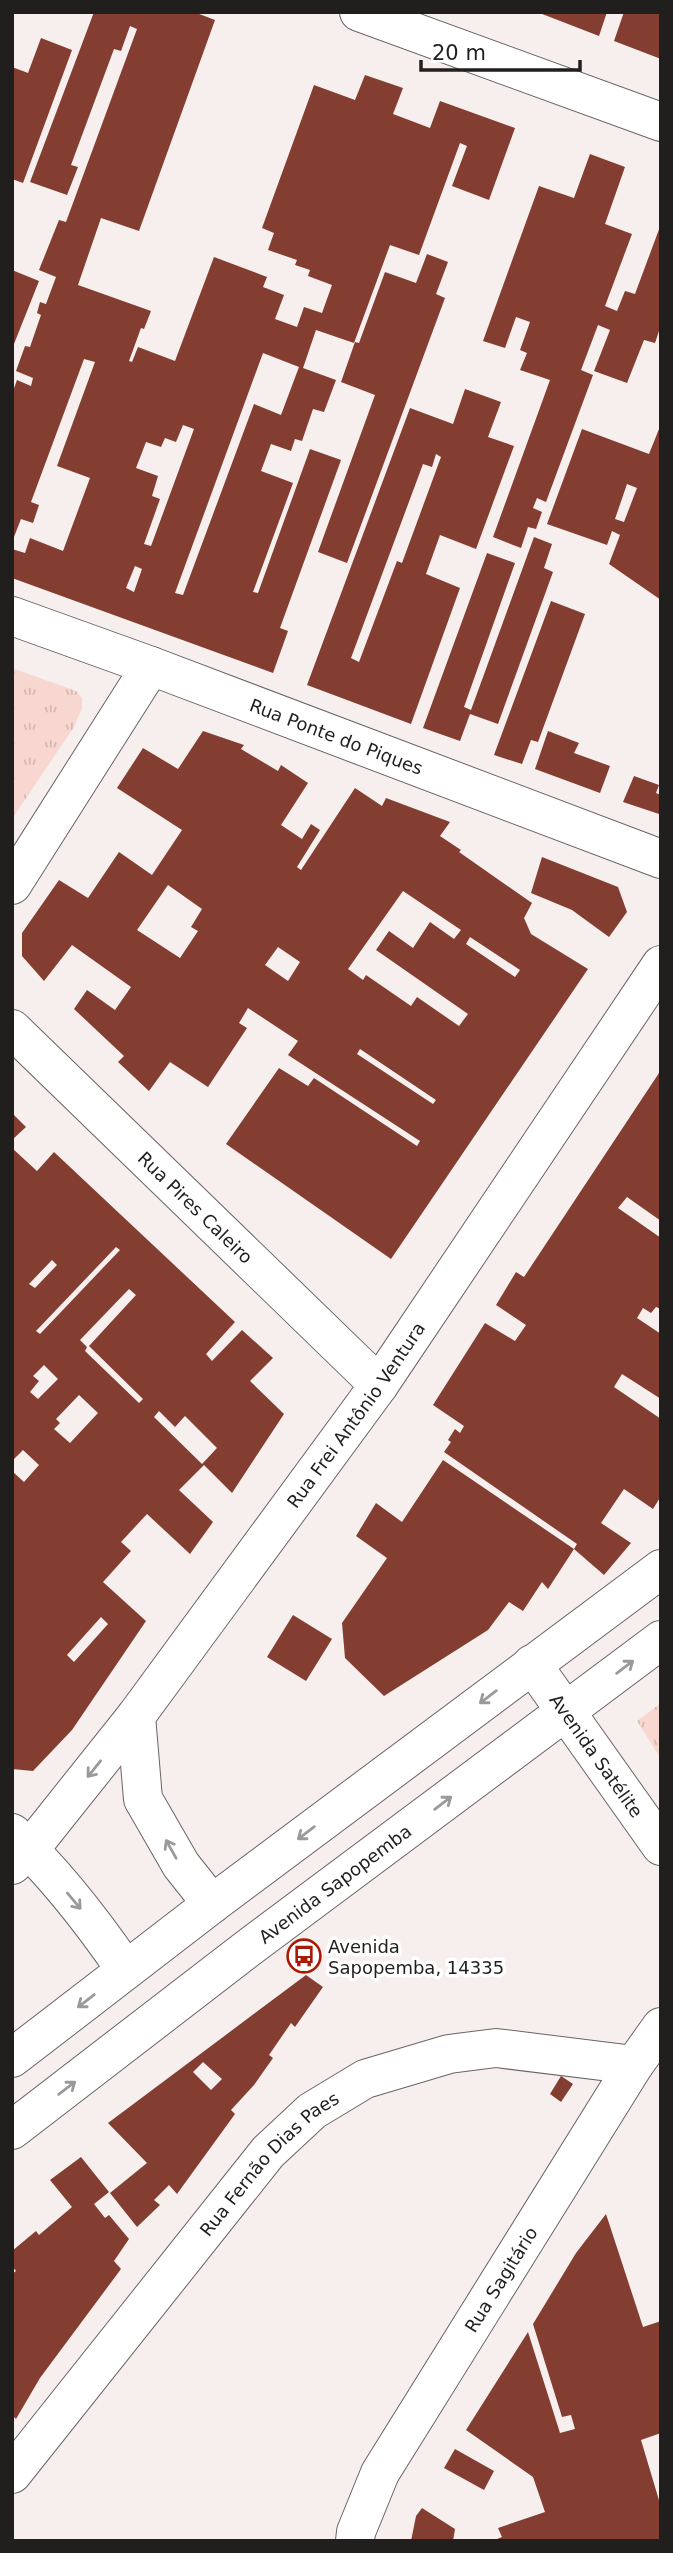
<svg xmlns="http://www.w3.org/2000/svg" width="673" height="2553" font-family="'DejaVu Sans',sans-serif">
<defs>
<pattern id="grass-tufts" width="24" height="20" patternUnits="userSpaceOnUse" patternTransform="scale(1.75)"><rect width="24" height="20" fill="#f8d7d0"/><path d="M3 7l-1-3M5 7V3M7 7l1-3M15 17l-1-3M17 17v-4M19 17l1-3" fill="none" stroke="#d4b8b2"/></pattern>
</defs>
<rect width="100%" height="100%" fill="#f6efee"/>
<path fill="url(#grass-tufts)" d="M 12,668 L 76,691 L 82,698 L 82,708 L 74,727 L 12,819 Z
M 661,1703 L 661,1759 L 637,1721 Z"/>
<path fill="#843d31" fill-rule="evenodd" d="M 94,12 L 194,12 L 215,20 L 139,231 L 101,218 L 78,285 L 151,311 L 144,329 L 141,328 L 129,361 L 132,362 L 138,347 L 175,361 L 214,257 L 267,277 L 263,287 L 284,295 L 275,319 L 297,327 L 304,307 L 322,313 L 332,285 L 308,276 L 310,270 L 295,265 L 297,260 L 268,250 L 274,233 L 262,228 L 314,85 L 355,100 L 365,75 L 403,88 L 393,114 L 430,128 L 440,101 L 515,128 L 489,200 L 452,186 L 467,146 L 460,143 L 419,255 L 390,245 L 354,343 L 316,330 L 303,368 L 336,380 L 324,412 L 313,409 L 302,441 L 295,439 L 291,451 L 271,444 L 261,471 L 293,483 L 253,592 L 258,593 L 310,449 L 341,460 L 280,628 L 288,631 L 273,673 L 12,578 L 12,549 L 25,553 L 30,538 L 63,551 L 90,478 L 57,466 L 95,362 L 84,359 L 31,502 L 39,505 L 33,523 L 21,519 L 12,542 L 12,394 L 17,380 L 31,386 L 33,378 L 16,371 L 25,346 L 30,347 L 41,315 L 37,313 L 40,302 L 46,304 L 56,277 L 39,270 L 59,220 L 66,222 L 137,29 L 130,26 L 121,51 L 114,49 L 71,165 L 78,167 L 67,195 L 30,182 ZM 263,353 L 299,367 L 281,415 L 254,404 L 183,595 L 175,593 ZM 183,425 L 194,429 L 151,546 L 144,544 L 160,499 L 152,496 L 158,476 L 136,468 L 146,442 L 161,447 L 165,438 L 176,442 ZM 135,566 L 142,569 L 134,592 L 126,588 Z
M 537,12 L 607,12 L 599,36 Z
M 624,12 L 661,12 L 661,59 L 614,41 Z
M 41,38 L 72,50 L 23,183 L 12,179 L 12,67 L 28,73 Z
M 590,154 L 625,167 L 605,224 L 632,234 L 605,306 L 617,311 L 625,291 L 635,294 L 661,224 L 661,325 L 655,343 L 644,340 L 627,383 L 594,371 L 610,330 L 598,325 L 581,370 L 593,375 L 546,502 L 537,498 L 533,508 L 542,512 L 536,529 L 528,527 L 521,548 L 493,537 L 550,380 L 520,370 L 527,353 L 520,350 L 530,322 L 516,317 L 505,348 L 483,341 L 539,186 L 574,198 Z
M 427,254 L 448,262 L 436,294 L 445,298 L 347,563 L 318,552 L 375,395 L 341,382 L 355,342 L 359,343 L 385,272 L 416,283 Z
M 12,270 L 39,281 L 12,349 Z
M 465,389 L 501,402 L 488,437 L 514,446 L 476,549 L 440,535 L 426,574 L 460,588 L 411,724 L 307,685 L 410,408 L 453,424 ZM 436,454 L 441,457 L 402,563 L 397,561 L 359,662 L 351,658 L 423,464 L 432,467 Z
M 661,424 L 661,600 L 609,564 L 620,535 L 612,531 L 607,545 L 547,524 L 582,429 L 649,454 ZM 627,484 L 637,488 L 624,522 L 615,519 Z
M 534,537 L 552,544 L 544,568 L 553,572 L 498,724 L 470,714 L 460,741 L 423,728 L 487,553 L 515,563 L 464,707 L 471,710 Z
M 551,601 L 585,614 L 538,742 L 531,740 L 522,764 L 494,755 Z
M 203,731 L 244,745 L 241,749 L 278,771 L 281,765 L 308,783 L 281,825 L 302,839 L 311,824 L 320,830 L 297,867 L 301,870 L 355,788 L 382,806 L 386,798 L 450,822 L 440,836 L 461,850 L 459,852 L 532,903 L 524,918 L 531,934 L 588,969 L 391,1259 L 226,1144 L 279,1068 L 308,1086 L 314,1078 L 417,1146 L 420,1141 L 288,1055 L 298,1041 L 248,1008 L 239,1023 L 247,1028 L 208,1087 L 170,1062 L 149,1091 L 118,1062 L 124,1056 L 74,1009 L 87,990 L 115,1010 L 131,987 L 72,945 L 44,981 L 22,956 L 22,933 L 59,880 L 88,898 L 119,852 L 152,875 L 182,830 L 117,788 L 143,748 L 178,769 ZM 168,885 L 202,909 L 191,927 L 198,931 L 180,958 L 137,930 ZM 403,891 L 461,930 L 454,939 L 430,922 L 413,948 L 389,931 L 376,950 L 468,1014 L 459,1026 L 417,997 L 411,1006 L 366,975 L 363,980 L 348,969 ZM 470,937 L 520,970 L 515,977 L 466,944 ZM 278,947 L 300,962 L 288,981 L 265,965 ZM 360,1049 L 436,1100 L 433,1104 L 357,1054 Z
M 548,731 L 579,743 L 574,753 L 610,766 L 600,793 L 535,769 Z
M 634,776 L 659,785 L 656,793 L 661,795 L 659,814 L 623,802 Z
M 542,857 L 618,887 L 627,912 L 609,937 L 572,910 L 531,893 Z
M 661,1070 L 661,1221 L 627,1197 L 618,1208 L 661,1238 L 661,1309 L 656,1307 L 651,1313 L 643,1308 L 637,1318 L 661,1334 L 661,1399 L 622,1374 L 614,1387 L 661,1419 L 661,1496 L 653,1509 L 624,1489 L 601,1523 L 631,1543 L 604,1575 L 574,1549 L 577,1544 L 444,1452 L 451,1442 L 448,1440 L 455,1429 L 460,1433 L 464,1426 L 433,1405 L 485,1323 L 515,1341 L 526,1325 L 496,1305 L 516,1272 L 524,1277 Z
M 12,1113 L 26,1127 L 12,1140 Z
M 12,1148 L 37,1171 L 54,1152 L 235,1322 L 206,1354 L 212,1361 L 242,1330 L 273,1358 L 250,1381 L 284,1414 L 232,1493 L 204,1465 L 179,1490 L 213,1522 L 190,1554 L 147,1514 L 121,1542 L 131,1551 L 103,1582 L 146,1621 L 72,1730 L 33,1771 L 12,1769 L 12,1471 L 24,1482 L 39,1465 L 23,1450 L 12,1461 ZM 116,1247 L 120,1250 L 40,1334 L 36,1331 ZM 52,1260 L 57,1265 L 35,1288 L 29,1284 ZM 129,1289 L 136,1295 L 89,1346 L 143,1399 L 139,1403 L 85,1351 L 87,1347 L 80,1340 ZM 44,1365 L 58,1379 L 38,1399 L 30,1392 L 39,1381 L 33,1376 ZM 79,1395 L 98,1413 L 70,1443 L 54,1429 L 60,1423 L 56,1419 ZM 159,1411 L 175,1427 L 185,1416 L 217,1448 L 202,1464 L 154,1417 ZM 101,1617 L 108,1624 L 74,1662 L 67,1655 Z
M 443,1460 L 574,1549 L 548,1589 L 542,1582 L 523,1611 L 509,1602 L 488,1630 L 384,1696 L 345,1658 L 342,1623 L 387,1558 L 356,1536 L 376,1503 L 402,1522 Z
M 293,1615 L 332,1639 L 306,1681 L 267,1657 Z
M 306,1975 L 323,1987 L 295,2027 L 291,2023 L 269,2055 L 273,2058 L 254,2085 L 231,2110 L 235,2114 L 177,2194 L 169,2185 L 154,2200 L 160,2205 L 137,2227 L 110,2193 L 147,2163 L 108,2123 ZM 203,2062 L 222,2079 L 211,2090 L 193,2072 Z
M 561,2076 L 573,2084 L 561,2102 L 550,2094 Z
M 81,2157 L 109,2192 L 94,2204 L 105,2218 L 109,2215 L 129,2239 L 114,2261 L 121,2269 L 40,2378 L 16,2419 L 12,2415 L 12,2274 L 16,2271 L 12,2266 L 12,2251 L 36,2231 L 39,2235 L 72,2207 L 50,2180 Z
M 606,2214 L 643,2327 L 661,2321 L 661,2433 L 641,2440 L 661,2507 L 661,2541 L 492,2541 L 502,2537 L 498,2528 L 545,2512 L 533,2477 L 466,2430 L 528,2332 L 560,2433 L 575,2429 L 571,2415 L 562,2417 L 533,2324 L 576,2253 Z
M 455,2449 L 494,2471 L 484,2490 L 444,2468 Z
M 422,2508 L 455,2529 L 453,2541 L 411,2541 L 416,2516 Z"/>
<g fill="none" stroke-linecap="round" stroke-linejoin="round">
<defs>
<g id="minor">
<path d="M 359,12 L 661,122"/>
<path id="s1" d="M 12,616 L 151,666 L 661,859"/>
<path d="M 12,885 L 151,666"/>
<path id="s2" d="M 12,1029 L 379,1385"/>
<path d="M 136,1716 L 143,1799 L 181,1865 L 212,1904"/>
<path d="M 12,1833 C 55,1873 92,1921 125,1969"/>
<path id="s3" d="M 12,1865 L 30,1849 L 136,1716 L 379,1385 L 661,965"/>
<path id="s4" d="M 12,2474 L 268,2152 L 312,2111 L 365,2079 L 449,2054 L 496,2048 L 634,2065"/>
<path id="s5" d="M 355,2541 L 356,2532 L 380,2473 L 634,2065 L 661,2027"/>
</g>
<g id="major">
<path id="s6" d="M 532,1664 L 661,1846"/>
<path d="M 12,2058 L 212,1904 L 661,1569"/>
<path id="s7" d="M 12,2130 L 247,1949 L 661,1640"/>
</g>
</defs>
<use href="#minor" stroke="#6b6564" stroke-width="40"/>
<use href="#major" stroke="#6b6564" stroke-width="40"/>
<use href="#minor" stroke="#fff" stroke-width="38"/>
<use href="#major" stroke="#fff" stroke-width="38"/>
</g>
<defs><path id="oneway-shaft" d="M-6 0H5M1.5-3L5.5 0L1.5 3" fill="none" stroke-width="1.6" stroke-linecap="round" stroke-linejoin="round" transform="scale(1.75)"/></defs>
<g stroke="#9b9a9a">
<use href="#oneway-shaft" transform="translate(625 1667) rotate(-37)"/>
<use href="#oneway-shaft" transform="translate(488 1697) rotate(143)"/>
<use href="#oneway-shaft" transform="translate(94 1769) rotate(129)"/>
<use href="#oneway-shaft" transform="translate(443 1803) rotate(-37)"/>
<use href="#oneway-shaft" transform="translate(306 1833) rotate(143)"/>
<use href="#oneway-shaft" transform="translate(171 1849) rotate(-119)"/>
<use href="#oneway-shaft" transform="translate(74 1901) rotate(50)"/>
<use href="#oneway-shaft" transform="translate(86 2001) rotate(142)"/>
<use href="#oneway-shaft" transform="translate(67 2088) rotate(-37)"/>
</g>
<defs>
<symbol id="bus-ring" viewBox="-11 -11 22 22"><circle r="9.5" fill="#fff" stroke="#a91905" stroke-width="1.5"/><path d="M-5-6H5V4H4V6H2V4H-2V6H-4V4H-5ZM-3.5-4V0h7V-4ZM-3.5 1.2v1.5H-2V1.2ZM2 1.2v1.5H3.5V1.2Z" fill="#a91905"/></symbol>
</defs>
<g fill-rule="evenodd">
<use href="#bus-ring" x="285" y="1937" width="38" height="38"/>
</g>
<g text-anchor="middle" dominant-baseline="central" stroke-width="7" stroke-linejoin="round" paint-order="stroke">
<g font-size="18" fill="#211f1e" stroke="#fff">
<text stroke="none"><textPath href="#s1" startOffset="346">Rua Ponte do Piques</textPath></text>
<text stroke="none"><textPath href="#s2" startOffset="256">Rua Pires Caleiro</textPath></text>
<text stroke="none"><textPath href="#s3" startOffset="567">Rua Frei Antônio Ventura</textPath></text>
<text stroke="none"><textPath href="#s6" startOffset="112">Avenida Satélite</textPath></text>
<text stroke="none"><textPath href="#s7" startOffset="406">Avenida Sapopemba</textPath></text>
<text stroke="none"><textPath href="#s4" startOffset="404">Rua Fernão Dias Paes</textPath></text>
<text stroke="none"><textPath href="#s5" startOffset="301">Rua Sagitário</textPath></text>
</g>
<g font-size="18" fill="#211f1e" stroke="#fff" text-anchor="start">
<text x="328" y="1946">Avenida<tspan x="328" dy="21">Sapopemba, 14335</tspan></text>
</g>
</g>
<rect width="673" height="2553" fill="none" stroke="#211f1e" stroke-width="28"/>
<path d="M421 60v10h159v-10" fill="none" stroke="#211f1e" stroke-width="3.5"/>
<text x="432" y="60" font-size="21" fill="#211f1e" stroke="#ffffff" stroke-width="5" paint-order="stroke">20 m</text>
</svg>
